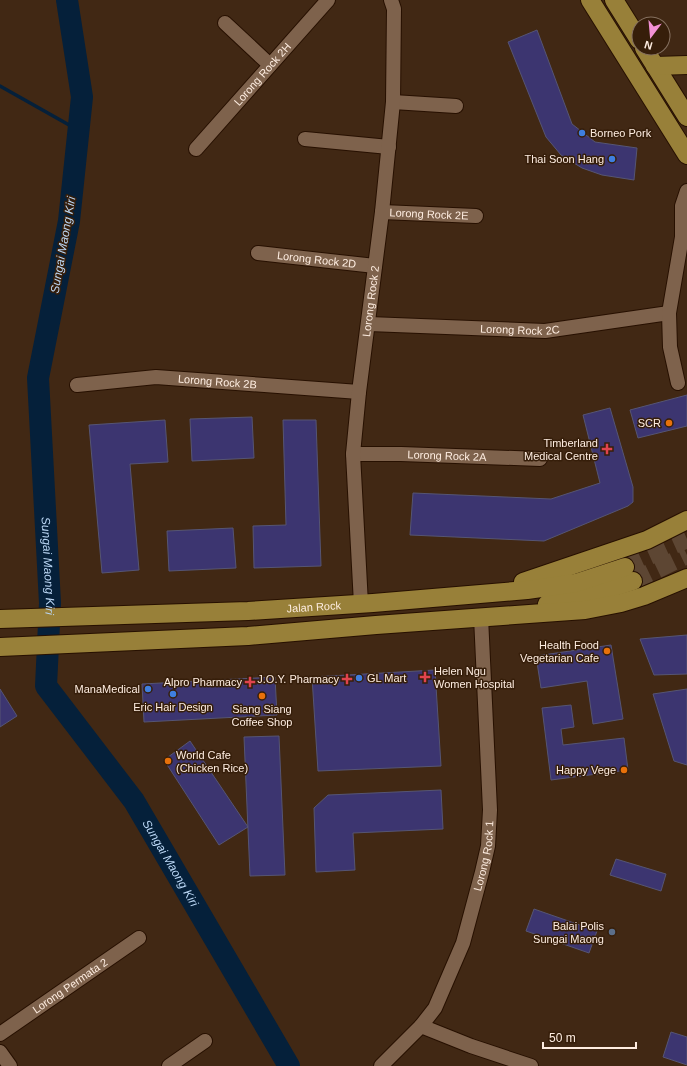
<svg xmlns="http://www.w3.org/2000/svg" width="687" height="1066" font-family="Helvetica,sans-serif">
<rect width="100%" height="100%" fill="#412814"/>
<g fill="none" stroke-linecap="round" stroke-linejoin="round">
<path stroke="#05203a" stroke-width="3.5" d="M 0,86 L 78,130"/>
<path stroke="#05203a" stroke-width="22" id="s1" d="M 67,0 L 82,97 L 69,221 L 38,378 L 50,603 L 46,686 L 134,801 L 289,1066"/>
</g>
<path fill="#3c3570" stroke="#565573" d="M 537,30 L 572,124 L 595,142 L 637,148 L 634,180 L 602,175 L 582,168 L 561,155 L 546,137 L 508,42 Z
M 687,395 L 687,426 L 638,438 L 630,410 Z
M 610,408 L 633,487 L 633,502 L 628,506 L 544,541 L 410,535 L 413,493 L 551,499 L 600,483 L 583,415 Z
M 252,417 L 254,458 L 192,461 L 190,419 Z
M 165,420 L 168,462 L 130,464 L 139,570 L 102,573 L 89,425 Z
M 283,420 L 316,420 L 321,566 L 254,568 L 253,526 L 286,525 Z
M 233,528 L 236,568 L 169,571 L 167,531 Z
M 687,635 L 687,674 L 654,675 L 640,639 Z
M 611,645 L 623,719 L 593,724 L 587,681 L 541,688 L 536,656 Z
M 435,670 L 441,766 L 318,771 L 312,677 Z
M 275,677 L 277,715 L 144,722 L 142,684 Z
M 0,689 L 17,716 L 0,727 Z
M 687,689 L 687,765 L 674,761 L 653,694 Z
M 571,705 L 574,727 L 561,729 L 563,745 L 624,738 L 628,770 L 551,780 L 542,708 Z
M 279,736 L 285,875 L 250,876 L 244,737 Z
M 190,741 L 248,827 L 219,845 L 164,760 Z
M 441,790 L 443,829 L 353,833 L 355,870 L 316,872 L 314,808 L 328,795 Z
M 616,859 L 666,874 L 661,891 L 610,875 Z
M 534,909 L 597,931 L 589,953 L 526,931 Z
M 671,1032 L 687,1037 L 687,1065 L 663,1057 Z"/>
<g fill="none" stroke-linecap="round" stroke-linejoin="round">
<path stroke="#5d4633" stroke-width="18" stroke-dasharray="18 9" stroke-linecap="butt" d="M 625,567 L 687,539
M 633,581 L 687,555"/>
<defs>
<g id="minor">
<path d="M 225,23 L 270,65"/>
<path d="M 393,102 L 456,106"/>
<path d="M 305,139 L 389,147"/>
<path id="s2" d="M 196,149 L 328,0"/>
<path id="s3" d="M 382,212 L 476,216"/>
<path id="s4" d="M 258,253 L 375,266"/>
<path id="s5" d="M 369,324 L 545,331 L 669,313"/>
<path d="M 678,383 L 670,347 L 669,313 L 682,237 L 682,206 L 687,191"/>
<path id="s6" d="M 77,385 L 156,377 L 359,392"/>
<path id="s7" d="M 353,454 L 401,454 L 540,459"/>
<path id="s8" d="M 361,604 L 353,454 L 359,392 L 382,212 L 393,102 L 394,9 L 391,0"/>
<path d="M 421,1026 L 471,1046 L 531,1066"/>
<path id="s9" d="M 0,1034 L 139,938"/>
<path d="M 0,1052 L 10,1066"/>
<path d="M 169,1066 L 205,1041"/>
<path id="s10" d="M 381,1066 L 421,1026 L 435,1008 L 463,943 L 482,872 L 488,846 L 490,810 L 481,617"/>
</g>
<g id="major">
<path d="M 590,0 L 687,155"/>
<path d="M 614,0 L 639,40"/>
<path d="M 644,48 L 687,117"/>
<path d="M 655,66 L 687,65"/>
<path d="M 523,582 L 647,540 L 687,520"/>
<path d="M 547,604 L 603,591 L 633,581"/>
<path id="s11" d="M 0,619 L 248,611 L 373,603 L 527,590 L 576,583 L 625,567"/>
<path d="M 0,647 L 248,636 L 376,625 L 585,610 L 621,603 L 644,596 L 687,578"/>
</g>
</defs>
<use href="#minor" stroke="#271000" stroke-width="16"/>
<use href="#major" stroke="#271000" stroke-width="20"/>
<use href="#minor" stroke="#7e624c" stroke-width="14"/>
<use href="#major" stroke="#988039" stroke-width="18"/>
</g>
<g fill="#3f7fe0" stroke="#361e0a" stroke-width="1.5">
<circle cx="582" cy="133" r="4"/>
<circle cx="612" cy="159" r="4"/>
<circle cx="359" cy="678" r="4"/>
<circle cx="148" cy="689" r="4"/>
<circle cx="173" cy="694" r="4"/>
</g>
<g fill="#e8710a" stroke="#361e0a" stroke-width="1.5">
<circle cx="669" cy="423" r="4"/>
<circle cx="607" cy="651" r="4"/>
<circle cx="262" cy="696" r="4"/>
<circle cx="168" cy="761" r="4"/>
<circle cx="624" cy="770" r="4"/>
</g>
<g fill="#e0444e" stroke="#361e0a" stroke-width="1.5">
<path d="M605 443h4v4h4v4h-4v4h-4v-4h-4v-4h4z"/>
<path d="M423 671h4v4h4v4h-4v4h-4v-4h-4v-4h4z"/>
<path d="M345 673h4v4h4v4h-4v4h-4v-4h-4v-4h4z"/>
<path d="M248 676h4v4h4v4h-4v4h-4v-4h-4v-4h4z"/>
</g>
<circle fill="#5c6f8a" stroke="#361e0a" stroke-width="1.5" cx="612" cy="932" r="4"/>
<g text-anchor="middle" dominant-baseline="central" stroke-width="3" stroke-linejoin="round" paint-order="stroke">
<g font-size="11" fill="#feede1" stroke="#361e0a">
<text stroke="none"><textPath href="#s2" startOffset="100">Lorong Rock 2H</textPath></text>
<text stroke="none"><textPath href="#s3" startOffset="47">Lorong Rock 2E</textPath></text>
<text stroke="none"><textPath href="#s4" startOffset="59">Lorong Rock 2D</textPath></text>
<text stroke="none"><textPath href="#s8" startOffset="304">Lorong Rock 2</textPath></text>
<text stroke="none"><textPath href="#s5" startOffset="151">Lorong Rock 2C</textPath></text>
<text stroke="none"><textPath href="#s6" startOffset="141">Lorong Rock 2B</textPath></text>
<text stroke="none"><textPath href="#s7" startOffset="94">Lorong Rock 2A</textPath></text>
<text stroke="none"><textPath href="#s11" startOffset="314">Jalan Rock</textPath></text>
<text stroke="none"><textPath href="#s10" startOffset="240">Lorong Rock 1</textPath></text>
<text stroke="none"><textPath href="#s9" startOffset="85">Lorong Permata 2</textPath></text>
</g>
<g font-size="11" fill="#feede1" stroke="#361e0a" text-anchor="end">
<text x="590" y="133" text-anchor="start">Borneo Pork</text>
<text x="604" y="159">Thai Soon Hang</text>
<text x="661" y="423">SCR</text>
<text x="598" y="443">Timberland<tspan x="598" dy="13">Medical Centre</tspan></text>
<text x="599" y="645">Health Food<tspan x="599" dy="13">Vegetarian Cafe</tspan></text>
<text x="434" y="671" text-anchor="start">Helen Ngu<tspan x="434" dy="13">Women Hospital</tspan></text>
<text x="367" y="678" text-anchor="start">GL Mart</text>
<text x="339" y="679">J.O.Y. Pharmacy</text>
<text x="242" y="682">Alpro Pharmacy</text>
<text x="140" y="689">ManaMedical</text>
<text x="173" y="707" text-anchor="middle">Eric Hair Design</text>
<text x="262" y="709" text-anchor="middle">Siang Siang<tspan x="262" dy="13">Coffee Shop</tspan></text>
<text x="176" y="755" text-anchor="start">World Cafe<tspan x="176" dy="13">(Chicken Rice)</tspan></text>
<text x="616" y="770">Happy Vege</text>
<text x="604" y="926">Balai Polis<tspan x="604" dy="13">Sungai Maong</tspan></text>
</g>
<g font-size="12" font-style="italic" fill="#bbd7f5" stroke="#361e0a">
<text transform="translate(63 245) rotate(-80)">Sungai Maong Kiri</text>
<text stroke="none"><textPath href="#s1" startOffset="571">Sungai Maong Kiri</textPath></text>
<text stroke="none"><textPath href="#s1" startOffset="908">Sungai Maong Kiri</textPath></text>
</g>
</g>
<g transform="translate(651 36) rotate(196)"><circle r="19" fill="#361e0a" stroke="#867160"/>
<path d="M0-3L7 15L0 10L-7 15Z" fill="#f391d5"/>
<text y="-6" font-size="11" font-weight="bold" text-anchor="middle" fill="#feede1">N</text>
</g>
<path d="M543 1042v6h93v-6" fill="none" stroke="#feede1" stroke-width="2"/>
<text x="549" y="1042" font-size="12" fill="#feede1" stroke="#361e0a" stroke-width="3" paint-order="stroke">50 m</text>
</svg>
